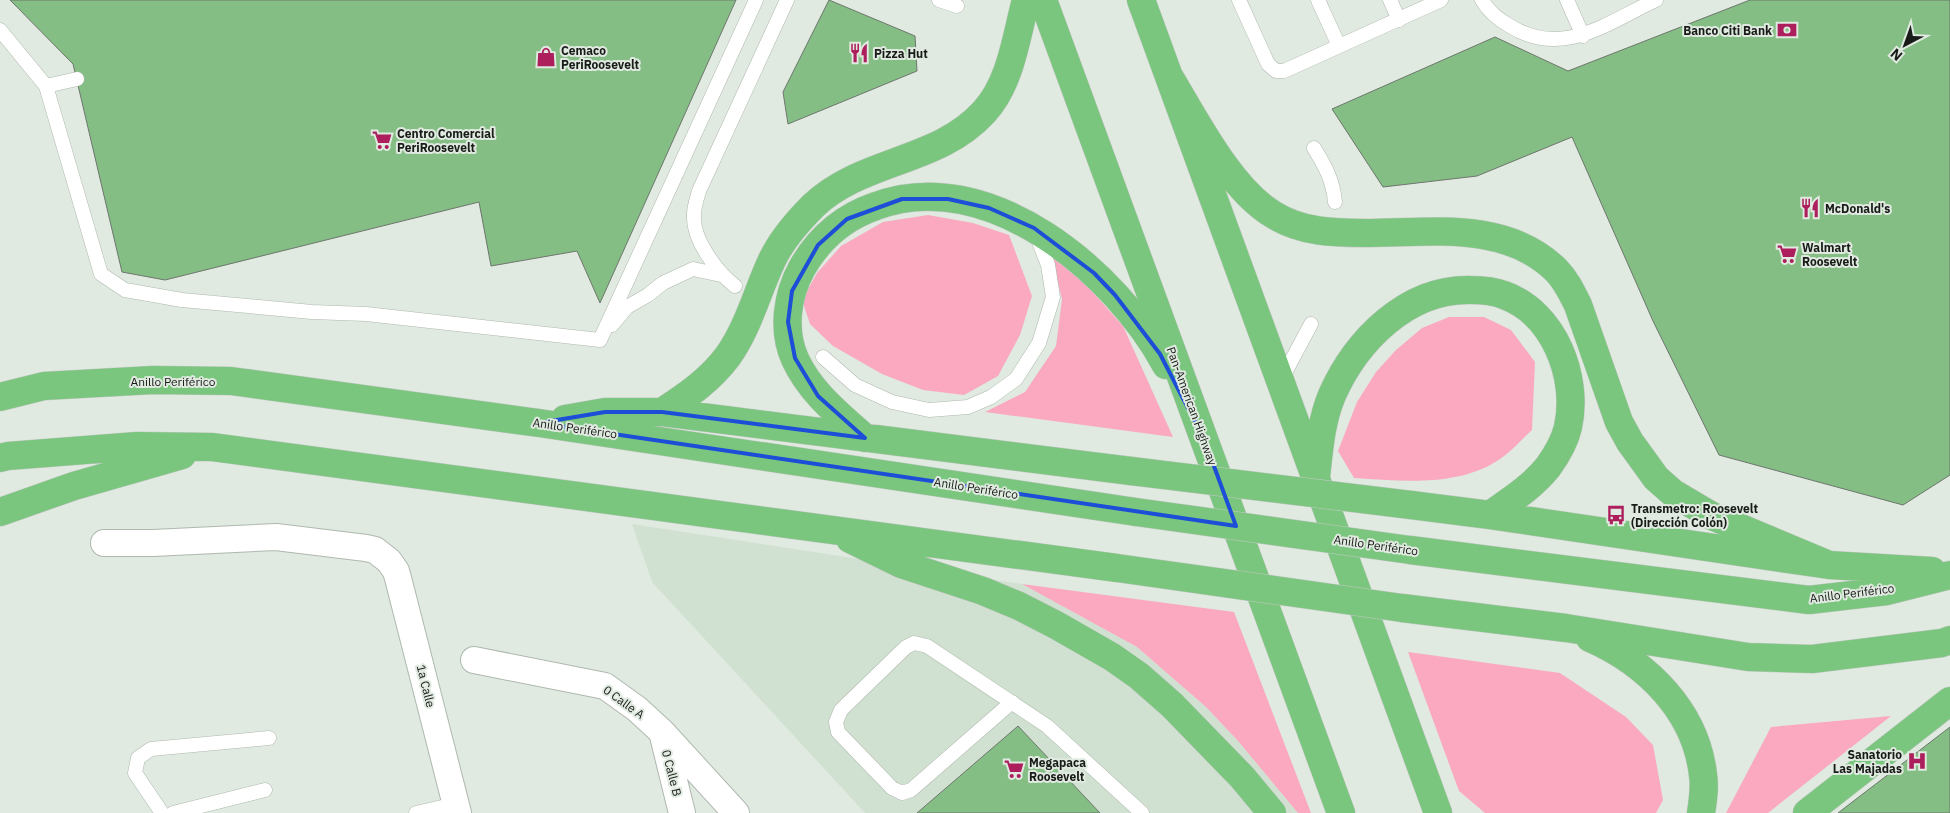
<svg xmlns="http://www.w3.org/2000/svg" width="1950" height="813" font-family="'IBM Plex Sans',sans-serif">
<rect width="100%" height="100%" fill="#e0eae0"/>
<path fill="#d1e1d1" d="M 632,524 L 1022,584 L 1137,647 L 1206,707 L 1238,741 L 1298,813 L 865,813 L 652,582 Z"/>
<path fill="#faa9c0" d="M 928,215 L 973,223 L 1009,235 L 1032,296 L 1020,335 L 998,376 L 964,395 L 923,390 L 882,374 L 833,346 L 810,324 L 802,300 L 817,273 L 841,246 L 883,222 Z
M 1049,248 L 1081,279 L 1123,326 L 1173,437 L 985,412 L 1025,392 L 1056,346 L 1062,299 Z
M 1449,317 L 1484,317 L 1511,330 L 1535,362 L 1532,430 C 1521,440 1510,453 1497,461 C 1456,487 1401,481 1354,478 L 1338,451 L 1357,402 L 1376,372 L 1396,350 L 1422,328 Z
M 1022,584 L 1234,612 L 1311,813 L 1298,813 L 1238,741 L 1206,707 L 1137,647 Z
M 1408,652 L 1560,673 L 1626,717 L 1653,745 L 1663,800 L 1656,813 L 1485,813 L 1459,791 Z
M 1891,716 L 1768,813 L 1726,813 L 1771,727 Z"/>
<path fill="#84be84" stroke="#6e766e" d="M 10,0 L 736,0 L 600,303 L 577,251 L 491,266 L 479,202 L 165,280 L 122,272 L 73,64 Z
M 829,0 L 915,36 L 917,71 L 788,124 L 783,92 Z
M 1750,0 L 1950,0 L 1950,475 L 1903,505 L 1719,455 L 1653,321 L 1572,137 L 1477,176 L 1383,187 L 1332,109 L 1495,37 L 1568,71 Z
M 1018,726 L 1100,813 L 917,813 Z
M 1950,727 L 1950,813 L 1838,813 Z"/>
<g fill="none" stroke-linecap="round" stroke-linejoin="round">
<defs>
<path id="service" d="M 939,0 L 957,6
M 1239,0 L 1268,64 L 1276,71 L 1284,71 L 1441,0
M 1318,0 L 1339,46
M 1390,0 L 1399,20
M 1482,0 C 1488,11 1499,20 1510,26 C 1563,59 1608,22 1656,0
M 1567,0 L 1583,36
M 0,30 L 46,86 L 101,274 L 125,290 L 182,300 L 312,312 L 366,314 L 600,340 L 756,0
M 46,86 L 77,79
M 1314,148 C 1325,166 1333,180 1335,202
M 735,286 C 716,271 692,239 694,214 C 694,207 697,198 699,191 L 787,0
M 612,325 L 627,307 L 648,295 L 663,283 L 693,269 L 721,275
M 823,357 L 855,385 L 892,402 L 929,410 L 968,407 L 991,397 L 1016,379 L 1039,343 L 1053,297 L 1048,265 L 1036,234
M 1280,382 L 1311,324
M 1012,702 L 911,790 L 902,793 L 892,788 L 838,732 L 836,722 L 841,710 L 906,647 L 914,643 L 927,646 L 1047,726 L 1142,813
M 162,813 L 135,773 L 138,758 L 151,749 L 269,738
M 173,813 L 265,790
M 416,813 L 455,804"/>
<path id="minor" d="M 104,543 L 153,543 L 276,537 L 366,548 L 375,550 L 389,561 L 396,571 L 399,582 L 458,813
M 474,660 L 605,686 L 637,709 L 662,732 L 736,813
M 663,736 L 682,813"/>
<path id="trunk" d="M 1043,0 L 1341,813
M 1141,0 L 1438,813
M 1170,78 C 1196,121 1231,190 1274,215 C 1302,232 1333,233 1365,233 C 1430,233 1505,220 1556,270 C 1566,280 1572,293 1578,305 L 1619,422 L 1630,442 L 1656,478 L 1673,493 L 1712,516 L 1829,565
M 0,397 L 44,386 L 153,380 L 231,381 L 539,423 L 1136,512
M 662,412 C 687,396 710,380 728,356 C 749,326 757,292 772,260 C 782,239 797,222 813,206 C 862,159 938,163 984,112 C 1011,83 1016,37 1026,0
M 565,419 L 605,412 L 662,412 L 1131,471
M 865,438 C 838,414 810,392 795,359 C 782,330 787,295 802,268 C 819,238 844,217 876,206 C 988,164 1116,272 1166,365
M 0,458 L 8,456 L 137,446 L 212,447 L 1117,568
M 1316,477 C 1319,450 1321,421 1332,395 C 1356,341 1407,288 1471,290 C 1481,290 1494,291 1504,295 C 1554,313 1579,377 1568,427 C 1565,440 1556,456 1548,467 C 1532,487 1511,500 1490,515
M 1411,505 L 1490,515 L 1829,565 L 1932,571
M 0,512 L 74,486 L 182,455
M 850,539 L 901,564 L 983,591 L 1019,606 L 1056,625 L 1112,657 L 1139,676 L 1172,705 L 1242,777 L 1272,813
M 1410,550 L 1809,600 L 1887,591 L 1950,575
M 1402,608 L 1566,628 L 1748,657 L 1812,659 L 1942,643 L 1950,640
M 1590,638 C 1647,663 1696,711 1703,775 C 1705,787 1703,800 1701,813
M 1807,813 L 1950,701"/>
</defs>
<use href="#service" stroke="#afb8ae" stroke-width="15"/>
<use href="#minor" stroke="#afb8ae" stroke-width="28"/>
<use href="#trunk" stroke="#c8c8c8" stroke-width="29"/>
<use href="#service" stroke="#fff" stroke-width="14"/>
<use href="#minor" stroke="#fff" stroke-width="26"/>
<use href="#trunk" stroke="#7ac67e" stroke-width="28"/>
<defs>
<path id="trunk-bridge" d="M 1131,471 L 1411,505
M 1136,512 L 1410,550
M 1117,568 L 1402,608"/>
</defs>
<use href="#trunk-bridge" stroke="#c8c8c8" stroke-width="29" stroke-linecap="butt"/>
<use href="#trunk-bridge" stroke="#7ac67e" stroke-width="28"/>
</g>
<path fill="none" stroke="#1d4ed8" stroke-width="4" stroke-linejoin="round" d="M 902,199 L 948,199 L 989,208 L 1034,228 L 1094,273 L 1115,295 L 1160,354 L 1204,439 L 1236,526 L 539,423 L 605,412 L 662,412 L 865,438 L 818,396 L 795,358 L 788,322 L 792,291 L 818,245 L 847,219 Z"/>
<defs>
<symbol id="bank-bare" viewBox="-9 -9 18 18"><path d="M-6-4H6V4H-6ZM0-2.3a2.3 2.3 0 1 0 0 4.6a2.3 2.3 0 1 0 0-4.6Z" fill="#ac1f5c" stroke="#e0eae0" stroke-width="2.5" paint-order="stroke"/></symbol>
<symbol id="restaurant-bare" viewBox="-9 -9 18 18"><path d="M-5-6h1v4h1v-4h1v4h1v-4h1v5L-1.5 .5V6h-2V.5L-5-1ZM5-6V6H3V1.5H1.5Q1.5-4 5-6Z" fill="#ac1f5c" stroke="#e0eae0" stroke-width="2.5" paint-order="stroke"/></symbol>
<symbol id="shop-bare" viewBox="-9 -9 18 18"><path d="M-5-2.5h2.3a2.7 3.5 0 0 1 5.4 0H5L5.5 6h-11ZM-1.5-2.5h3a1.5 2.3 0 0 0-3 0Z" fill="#ac1f5c" stroke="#e0eae0" stroke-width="2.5" paint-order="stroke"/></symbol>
<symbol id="supermarket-bare" viewBox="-9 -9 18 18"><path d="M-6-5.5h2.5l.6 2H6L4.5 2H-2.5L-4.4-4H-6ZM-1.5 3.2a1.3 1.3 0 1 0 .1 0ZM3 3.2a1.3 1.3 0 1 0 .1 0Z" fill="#ac1f5c" stroke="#e0eae0" stroke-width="2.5" paint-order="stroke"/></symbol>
<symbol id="bus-bare" viewBox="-9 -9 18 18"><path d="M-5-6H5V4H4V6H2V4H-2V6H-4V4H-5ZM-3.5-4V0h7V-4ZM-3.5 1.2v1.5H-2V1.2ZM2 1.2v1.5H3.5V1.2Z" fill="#ac1f5c" stroke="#e0eae0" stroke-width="2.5" paint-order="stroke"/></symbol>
<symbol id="hospital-bare" viewBox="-9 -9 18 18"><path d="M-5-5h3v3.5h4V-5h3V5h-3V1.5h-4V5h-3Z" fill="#ac1f5c" stroke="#e0eae0" stroke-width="2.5" paint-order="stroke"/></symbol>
</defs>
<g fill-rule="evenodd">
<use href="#bank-bare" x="1773" y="16" width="28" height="28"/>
<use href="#restaurant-bare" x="845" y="39" width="28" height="28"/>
<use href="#shop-bare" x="532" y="43" width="28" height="28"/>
<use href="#supermarket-bare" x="368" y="126" width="28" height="28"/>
<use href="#restaurant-bare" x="1796" y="194" width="28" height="28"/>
<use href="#supermarket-bare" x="1773" y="240" width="28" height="28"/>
<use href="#bus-bare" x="1602" y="501" width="28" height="28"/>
<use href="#hospital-bare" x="1903" y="747" width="28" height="28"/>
<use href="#supermarket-bare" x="1000" y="755" width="28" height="28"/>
</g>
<g text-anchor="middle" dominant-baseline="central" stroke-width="4" stroke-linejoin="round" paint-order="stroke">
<g font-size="12" font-weight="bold" fill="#181b18" stroke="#e0eae0" text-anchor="start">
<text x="1772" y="30" text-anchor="end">Banco Citi Bank</text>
<text x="561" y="50">Cemaco<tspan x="561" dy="14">PeriRoosevelt</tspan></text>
<text x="874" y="53">Pizza Hut</text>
<text x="397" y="133">Centro Comercial<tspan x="397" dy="14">PeriRoosevelt</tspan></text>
<text x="1825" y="208">McDonald's</text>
<text x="1802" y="247">Walmart<tspan x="1802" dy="14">Roosevelt</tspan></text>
<text x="1631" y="508">Transmetro: Roosevelt<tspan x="1631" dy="14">(Dirección Colón)</tspan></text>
<text x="1902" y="754" text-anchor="end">Sanatorio<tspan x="1902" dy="14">Las Majadas</tspan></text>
<text x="1029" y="762">Megapaca<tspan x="1029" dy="14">Roosevelt</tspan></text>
</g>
<g font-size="12" fill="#181b18" stroke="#e0eae0">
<text x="173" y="381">Anillo Periférico</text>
<text transform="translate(1192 406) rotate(70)">Pan-American Highway</text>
<text transform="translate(575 428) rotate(8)">Anillo Periférico</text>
<text transform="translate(976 488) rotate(9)">Anillo Periférico</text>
<text transform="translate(1376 545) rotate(8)">Anillo Periférico</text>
<text transform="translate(1852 593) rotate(-7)">Anillo Periférico</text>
<text transform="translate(426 686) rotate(76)">1a Calle</text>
<text transform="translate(624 702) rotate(36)">0 Calle A</text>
<text transform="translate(672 773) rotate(76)">0 Calle B</text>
</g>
</g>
<g transform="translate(1905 45) rotate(221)" stroke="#e0eae0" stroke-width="4" paint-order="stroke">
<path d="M0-4L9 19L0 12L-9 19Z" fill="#181b18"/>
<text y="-8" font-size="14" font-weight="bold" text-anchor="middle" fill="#181b18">N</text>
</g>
</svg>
